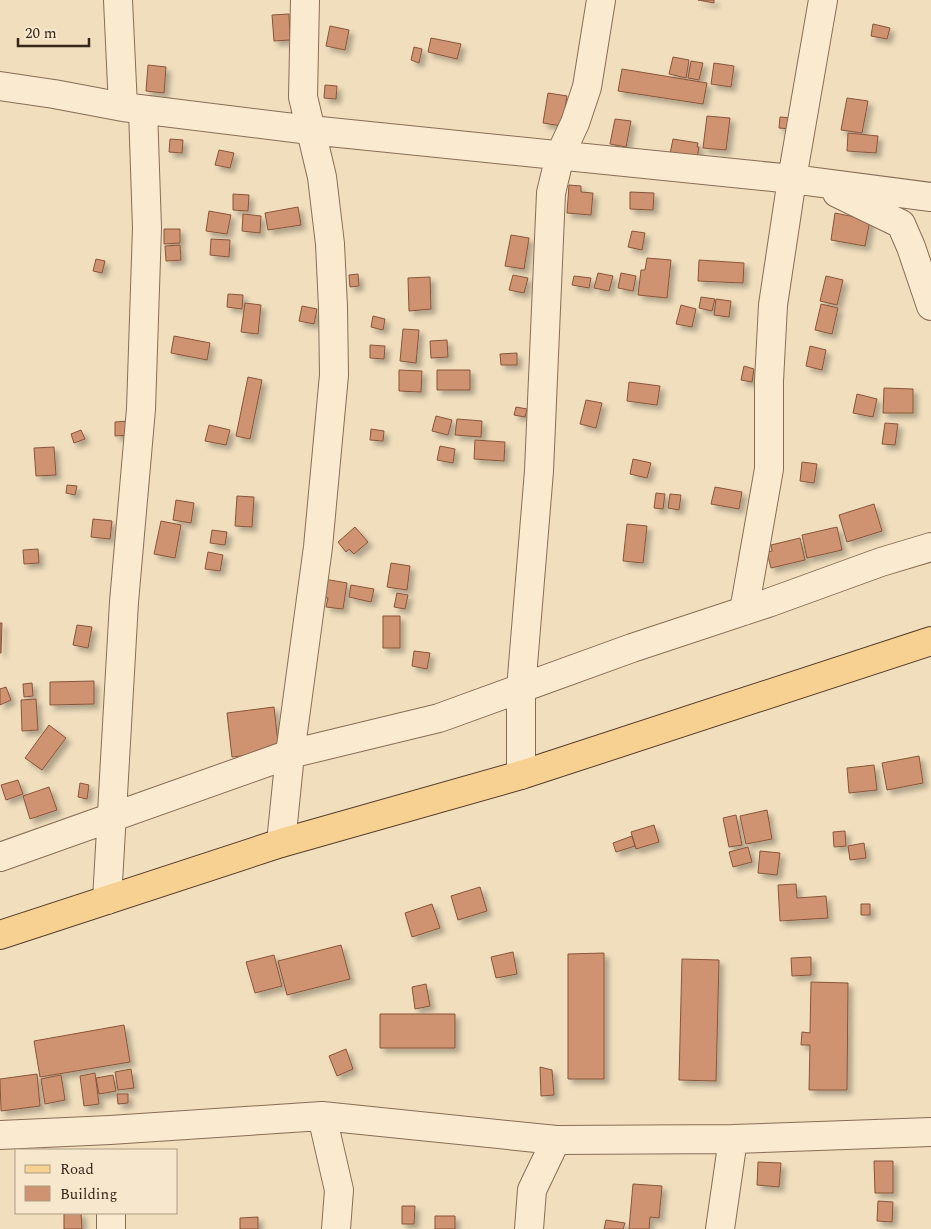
<svg xmlns="http://www.w3.org/2000/svg" width="931" height="1229" font-family="Spectral,serif">
<defs>
<filter id="shadow"><feDropShadow dx="4.5" dy="4.5" stdDeviation="2.5" flood-color="#0004"/></filter>
</defs>
<rect width="100%" height="100%" fill="#f0debd"/>
<path fill="#d09371" stroke="#88553a" filter="url(#shadow)" d="M 698,0 L 714,0 L 714,3 Z
M 289,14 L 290,40 L 274,41 L 272,15 Z
M 873,24 L 890,28 L 887,39 L 871,36 Z
M 330,26 L 349,30 L 345,50 L 326,46 Z
M 431,38 L 461,44 L 457,59 L 428,52 Z
M 414,47 L 422,49 L 419,63 L 411,60 Z
M 673,57 L 689,60 L 686,78 L 669,74 Z
M 691,61 L 703,63 L 699,80 L 688,78 Z
M 714,63 L 734,66 L 731,87 L 711,84 Z
M 148,65 L 166,67 L 164,93 L 146,91 Z
M 622,69 L 707,83 L 703,104 L 618,91 Z
M 325,85 L 337,86 L 336,99 L 324,98 Z
M 548,93 L 567,96 L 562,126 L 543,123 Z
M 847,98 L 868,101 L 862,133 L 841,130 Z
M 707,116 L 730,118 L 726,150 L 703,148 Z
M 780,117 L 791,118 L 790,129 L 779,128 Z
M 615,119 L 631,121 L 626,147 L 610,144 Z
M 848,133 L 878,136 L 876,153 L 847,151 Z
M 170,139 L 183,140 L 182,153 L 169,152 Z
M 673,139 L 698,143 L 697,147 L 699,147 L 697,158 L 670,154 Z
M 219,150 L 234,153 L 230,168 L 215,165 Z
M 569,185 L 581,186 L 581,192 L 593,193 L 591,215 L 567,213 Z
M 630,192 L 654,193 L 653,210 L 630,209 Z
M 233,194 L 249,195 L 248,211 L 233,210 Z
M 298,207 L 301,225 L 268,230 L 265,213 Z
M 209,211 L 231,215 L 227,234 L 206,231 Z
M 835,213 L 870,220 L 865,246 L 831,240 Z
M 243,214 L 261,216 L 260,233 L 242,231 Z
M 164,229 L 180,229 L 180,243 L 164,244 Z
M 632,231 L 645,233 L 642,250 L 628,247 Z
M 511,235 L 529,238 L 524,269 L 505,266 Z
M 211,239 L 230,240 L 229,257 L 210,255 Z
M 180,245 L 181,260 L 166,261 L 165,246 Z
M 647,258 L 671,260 L 667,298 L 638,295 L 641,270 L 645,270 Z
M 96,259 L 105,261 L 102,273 L 93,271 Z
M 699,260 L 744,263 L 743,283 L 698,281 Z
M 598,273 L 613,276 L 609,291 L 594,288 Z
M 621,273 L 636,276 L 633,291 L 618,288 Z
M 358,274 L 359,286 L 350,287 L 349,275 Z
M 513,275 L 528,278 L 524,293 L 509,290 Z
M 574,276 L 591,278 L 589,288 L 572,285 Z
M 826,276 L 843,280 L 837,305 L 820,301 Z
M 430,277 L 431,309 L 409,311 L 408,278 Z
M 228,294 L 243,295 L 242,309 L 227,307 Z
M 701,297 L 715,299 L 712,311 L 699,308 Z
M 716,299 L 731,301 L 729,317 L 714,315 Z
M 245,303 L 261,305 L 258,334 L 241,332 Z
M 821,304 L 838,308 L 832,334 L 815,330 Z
M 681,305 L 696,309 L 692,327 L 676,324 Z
M 302,306 L 317,309 L 314,324 L 299,321 Z
M 373,316 L 385,319 L 383,330 L 371,327 Z
M 403,329 L 419,330 L 416,363 L 400,361 Z
M 174,336 L 210,343 L 207,360 L 171,353 Z
M 447,340 L 448,357 L 431,358 L 430,341 Z
M 370,345 L 385,346 L 384,359 L 370,358 Z
M 810,346 L 826,350 L 822,370 L 806,366 Z
M 517,353 L 517,365 L 501,365 L 500,354 Z
M 744,366 L 754,369 L 752,382 L 741,380 Z
M 399,370 L 422,371 L 421,392 L 399,391 Z
M 437,370 L 470,370 L 470,390 L 437,390 Z
M 248,377 L 262,380 L 250,439 L 236,436 Z
M 629,382 L 660,386 L 657,405 L 627,401 Z
M 884,388 L 913,389 L 913,413 L 883,413 Z
M 857,394 L 877,399 L 873,417 L 853,413 Z
M 586,400 L 602,403 L 596,428 L 580,424 Z
M 516,407 L 527,409 L 525,417 L 514,415 Z
M 436,416 L 452,420 L 448,435 L 432,431 Z
M 457,419 L 482,421 L 481,437 L 455,435 Z
M 129,421 L 130,435 L 115,436 L 115,422 Z
M 885,423 L 898,424 L 895,445 L 882,444 Z
M 209,425 L 230,430 L 226,445 L 205,441 Z
M 371,429 L 384,431 L 383,441 L 370,440 Z
M 81,430 L 85,439 L 74,443 L 71,434 Z
M 475,440 L 505,442 L 504,461 L 474,459 Z
M 440,446 L 455,449 L 453,463 L 437,460 Z
M 54,447 L 56,475 L 36,476 L 34,448 Z
M 633,459 L 651,463 L 647,478 L 630,474 Z
M 802,462 L 817,464 L 814,483 L 800,481 Z
M 67,485 L 77,486 L 75,495 L 66,493 Z
M 715,487 L 742,492 L 739,509 L 711,504 Z
M 656,493 L 665,494 L 663,509 L 654,508 Z
M 670,494 L 681,495 L 679,510 L 668,508 Z
M 237,496 L 254,497 L 252,527 L 235,526 Z
M 176,500 L 194,503 L 191,523 L 173,520 Z
M 874,504 L 882,531 L 847,542 L 839,515 Z
M 93,519 L 112,521 L 110,539 L 91,537 Z
M 161,521 L 181,525 L 175,558 L 154,554 Z
M 627,524 L 647,526 L 643,563 L 623,561 Z
M 355,527 L 368,542 L 354,554 L 349,549 L 346,552 L 338,542 Z
M 837,527 L 842,550 L 807,558 L 802,535 Z
M 212,530 L 227,532 L 225,545 L 210,543 Z
M 800,538 L 805,560 L 771,568 L 767,552 L 772,551 L 771,545 Z
M 38,549 L 39,563 L 24,564 L 23,550 Z
M 208,552 L 223,555 L 220,571 L 205,569 Z
M 391,563 L 410,566 L 407,590 L 387,587 Z
M 324,579 L 347,583 L 343,609 L 326,607 L 328,598 L 321,597 Z
M 351,585 L 374,589 L 371,602 L 349,597 Z
M 397,593 L 408,595 L 405,609 L 394,607 Z
M 383,616 L 400,616 L 400,648 L 383,648 Z
M 0,623 L 2,623 L 1,653 L 0,653 Z
M 77,625 L 92,627 L 88,648 L 73,645 Z
M 414,651 L 430,653 L 427,669 L 412,666 Z
M 94,681 L 94,704 L 50,705 L 50,682 Z
M 32,683 L 33,696 L 24,697 L 23,684 Z
M 6,687 L 11,700 L 0,705 L 0,689 Z
M 36,699 L 38,730 L 22,731 L 21,700 Z
M 274,707 L 279,752 L 232,757 L 227,713 Z
M 49,725 L 66,738 L 42,770 L 25,758 Z
M 919,756 L 923,783 L 887,790 L 882,763 Z
M 874,765 L 877,790 L 849,793 L 847,768 Z
M 18,780 L 23,794 L 6,800 L 1,785 Z
M 80,783 L 89,785 L 87,799 L 78,797 Z
M 49,787 L 57,810 L 30,819 L 23,796 Z
M 767,810 L 772,839 L 746,844 L 740,816 Z
M 736,815 L 742,845 L 729,847 L 723,818 Z
M 654,825 L 659,842 L 636,849 L 631,832 Z
M 845,831 L 846,846 L 834,847 L 833,832 Z
M 632,836 L 635,846 L 616,852 L 613,843 Z
M 864,843 L 866,858 L 850,860 L 848,846 Z
M 748,847 L 752,862 L 733,867 L 729,852 Z
M 760,851 L 780,853 L 777,875 L 758,873 Z
M 796,884 L 797,898 L 826,896 L 828,918 L 780,921 L 778,885 Z
M 480,887 L 487,911 L 458,920 L 451,896 Z
M 432,904 L 440,928 L 412,937 L 405,913 Z
M 861,904 L 870,904 L 870,915 L 861,915 Z
M 341,945 L 350,979 L 287,995 L 278,961 Z
M 513,952 L 517,974 L 496,978 L 491,957 Z
M 604,953 L 604,1079 L 568,1079 L 568,954 Z
M 274,955 L 282,986 L 255,993 L 246,962 Z
M 811,957 L 811,975 L 792,976 L 791,958 Z
M 682,959 L 719,960 L 716,1081 L 679,1080 Z
M 811,982 L 848,983 L 847,1090 L 809,1090 L 810,1045 L 801,1045 L 802,1032 L 810,1033 Z
M 426,984 L 430,1006 L 415,1009 L 412,987 Z
M 380,1014 L 455,1014 L 455,1048 L 380,1048 Z
M 124,1025 L 130,1062 L 40,1077 L 34,1041 Z
M 346,1049 L 353,1069 L 337,1076 L 329,1056 Z
M 540,1067 L 552,1070 L 554,1095 L 541,1096 Z
M 131,1069 L 134,1088 L 118,1090 L 115,1072 Z
M 95,1073 L 99,1104 L 84,1106 L 80,1076 Z
M 37,1074 L 40,1106 L 1,1111 L 0,1079 Z
M 61,1075 L 65,1100 L 45,1104 L 41,1079 Z
M 113,1075 L 116,1091 L 99,1094 L 96,1078 Z
M 117,1094 L 128,1094 L 128,1103 L 118,1104 Z
M 874,1161 L 893,1161 L 893,1193 L 875,1193 Z
M 758,1162 L 781,1163 L 779,1187 L 757,1185 Z
M 633,1184 L 662,1186 L 659,1218 L 650,1217 L 649,1229 L 629,1229 Z
M 878,1201 L 893,1202 L 892,1222 L 877,1221 Z
M 402,1206 L 415,1206 L 414,1224 L 402,1224 Z
M 64,1213 L 81,1213 L 82,1229 L 64,1229 Z
M 435,1216 L 455,1216 L 455,1229 L 435,1229 Z
M 258,1217 L 258,1229 L 240,1229 L 240,1218 Z
M 606,1220 L 625,1223 L 623,1229 L 604,1229 Z"/>
<g fill="none" stroke-linecap="round" stroke-linejoin="round">
<defs>
<path id="minor" d="M 118,0 L 123,107
M 0,86 L 54,94 L 123,107 L 310,130 L 792,179 L 931,197
M 837,193 L 901,224 L 911,247 L 931,306
M 744,611 L 769,469 L 769,381 L 773,305 L 792,179 L 823,0
M 521,775 L 521,689 L 539,471 L 551,193 L 560,155 L 575,123 L 587,87 L 601,0
M 281,843 L 290,754 L 318,547 L 334,375 L 333,307 L 330,244 L 322,177 L 303,97 L 305,0
M 0,857 L 290,754 L 439,718 L 632,648 L 768,603 L 881,562 L 931,547
M 107,900 L 124,602 L 141,409 L 147,228 L 143,110
M 322,1116 L 339,1190 L 336,1229
M 0,1135 L 110,1130 L 322,1116 L 556,1140 L 733,1139 L 931,1132
M 111,1213 L 111,1229
M 529,1229 L 532,1190 L 556,1140
M 720,1229 L 733,1139"/>
<path id="major" d="M 0,935 L 281,843 L 521,775 L 931,641"/>
</defs>
<use href="#minor" stroke="#886d55" stroke-width="30"/>
<use href="#major" stroke="#553c2a" stroke-width="30"/>
<use href="#minor" stroke="#faebd0" stroke-width="28"/>
<use href="#major" stroke="#f6d192" stroke-width="28"/>
</g>
<rect x="15" y="1149" width="162" height="65" fill="#f7e8cd" stroke="#aa9b86"/>
<rect x="25" y="1165" width="25" height="8" fill="#f6d192" stroke="#aa9b86"/>
<text x="60" y="1174" font-size="15" fill="#37271b">Road</text>
<rect x="25" y="1186" width="25" height="15" fill="#d09371" stroke="#aa9b86"/>
<text x="60" y="1199" font-size="15" fill="#37271b">Building</text>
<path d="M18 38v8h71v-8" fill="none" stroke="#37271b" stroke-width="2.5"/>
<text x="25" y="38" font-size="15" fill="#37271b" stroke="#f7e8cd" stroke-width="4" paint-order="stroke">20 m</text>
</svg>
